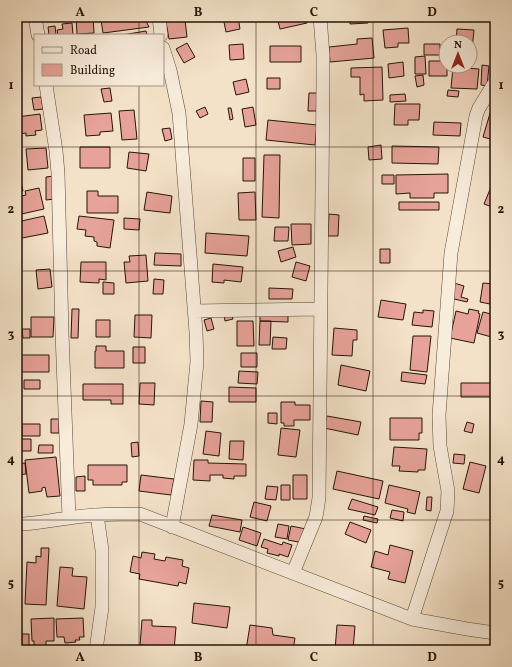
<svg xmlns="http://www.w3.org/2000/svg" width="512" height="667" font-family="Vollkorn,serif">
<rect width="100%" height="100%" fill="#f4e2c8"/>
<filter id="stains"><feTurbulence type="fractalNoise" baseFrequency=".005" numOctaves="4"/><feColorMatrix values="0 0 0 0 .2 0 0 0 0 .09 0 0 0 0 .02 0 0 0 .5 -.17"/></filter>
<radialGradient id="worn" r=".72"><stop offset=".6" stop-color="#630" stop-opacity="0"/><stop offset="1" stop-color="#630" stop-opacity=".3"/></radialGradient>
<path fill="#e7a299" stroke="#241509" d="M 76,17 L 93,17 L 94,33 L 77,34 Z
M 135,17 L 144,17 L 149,27 L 103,33 L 101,20 Z
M 223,17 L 238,17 L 240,29 L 226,32 Z
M 277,17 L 306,17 L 307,23 L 280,29 Z
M 350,17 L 368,17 L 368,23 L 350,24 Z
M 185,20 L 187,37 L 169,39 L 166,22 Z
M 72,23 L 73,35 L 58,35 L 57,30 L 63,29 L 62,24 Z
M 55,26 L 56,35 L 49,35 L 48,27 Z
M 408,28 L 409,43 L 398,43 L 398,47 L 385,48 L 383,30 Z
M 457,29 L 474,30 L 471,60 L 470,42 L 456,42 Z
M 146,31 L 147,35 L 122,35 Z
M 372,38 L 374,58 L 330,62 L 329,47 L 357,44 L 357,39 Z
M 187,43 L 195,57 L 184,63 L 176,49 Z
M 243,44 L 244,59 L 230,60 L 229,45 Z
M 424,44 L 440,44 L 440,55 L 424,55 Z
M 270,46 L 301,46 L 301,62 L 270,62 Z
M 425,56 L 426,74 L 415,74 L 415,57 Z
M 429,61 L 446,61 L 446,66 L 447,66 L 447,76 L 429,76 Z
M 403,62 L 404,76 L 389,78 L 388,64 Z
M 482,65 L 489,66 L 487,86 L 481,85 Z
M 382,67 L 383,100 L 364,101 L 364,94 L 360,95 L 360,77 L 351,77 L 351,68 Z
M 453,67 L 479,69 L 477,89 L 451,88 Z
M 423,75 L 424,85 L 417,87 L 415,76 Z
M 267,78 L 280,78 L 280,89 L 267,89 Z
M 246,79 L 249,92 L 236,95 L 233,82 Z
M 110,88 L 112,101 L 104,102 L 101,89 Z
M 448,90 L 459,91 L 458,97 L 447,96 Z
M 309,93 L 318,93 L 317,111 L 308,111 Z
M 405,94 L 406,101 L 390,102 L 390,95 Z
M 41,97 L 43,109 L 34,110 L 32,98 Z
M 395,104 L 420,104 L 419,120 L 408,120 L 408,125 L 394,125 Z
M 205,107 L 208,114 L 200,118 L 196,111 Z
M 253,107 L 256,125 L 245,127 L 242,109 Z
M 228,108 L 231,108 L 233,119 L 230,120 Z
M 134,110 L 137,139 L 122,140 L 119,111 Z
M 491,110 L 495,111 L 495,135 L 494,140 L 483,137 Z
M 111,113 L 113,131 L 100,132 L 100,135 L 86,136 L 84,115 Z
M 40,114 L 42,130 L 35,131 L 36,135 L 26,136 L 26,133 L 20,134 L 21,137 L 17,138 L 17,117 Z
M 268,120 L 317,125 L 315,145 L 266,140 Z
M 434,122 L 461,123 L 460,136 L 433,135 Z
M 170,128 L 172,139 L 165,141 L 162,129 Z
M 381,145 L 382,159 L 369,160 L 368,147 Z
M 392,146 L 439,147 L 438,164 L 392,163 Z
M 80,147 L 110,147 L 110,168 L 80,168 Z
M 46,148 L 48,168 L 28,170 L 26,149 Z
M 129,152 L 149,154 L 146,171 L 127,168 Z
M 264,155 L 280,155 L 279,218 L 262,217 Z
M 243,158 L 255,158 L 255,181 L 243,181 Z
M 448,174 L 448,193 L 434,193 L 434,198 L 410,198 L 410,193 L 396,194 L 396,175 Z
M 382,175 L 394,175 L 394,184 L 382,184 Z
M 54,176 L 55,199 L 46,200 L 46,177 Z
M 21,181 L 23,191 L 17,191 L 17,182 Z
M 491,187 L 495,189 L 495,208 L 484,204 Z
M 39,188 L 44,209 L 17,215 L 17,197 L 26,195 L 25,191 Z
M 87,191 L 98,191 L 98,196 L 118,196 L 118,213 L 87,213 Z
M 147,192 L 172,196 L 170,213 L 144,210 Z
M 255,192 L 256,220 L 239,220 L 238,193 Z
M 399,202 L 439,202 L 439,210 L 399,210 Z
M 329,214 L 339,215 L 338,236 L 328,236 Z
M 44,216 L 48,233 L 17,239 L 17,222 Z
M 79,216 L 114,220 L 110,248 L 97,246 L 97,242 L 94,241 L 94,237 L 85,236 L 86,230 L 77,229 Z
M 124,218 L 140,219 L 139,230 L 124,229 Z
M 291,224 L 311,224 L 311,244 L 292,245 Z
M 275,227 L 289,227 L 288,241 L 274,241 Z
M 206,233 L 249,236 L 247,256 L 205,253 Z
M 293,247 L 296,257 L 281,262 L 278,251 Z
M 380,249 L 390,249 L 390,263 L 380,263 Z
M 155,253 L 181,254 L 181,266 L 154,265 Z
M 146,255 L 148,281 L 126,283 L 124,262 L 130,262 L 129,256 Z
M 81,262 L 106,262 L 106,280 L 99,279 L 99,283 L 80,282 Z
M 296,262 L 310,266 L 306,281 L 292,277 Z
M 213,264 L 243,267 L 241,282 L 224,280 L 224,283 L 212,282 Z
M 50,269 L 52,287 L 38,289 L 36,270 Z
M 154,279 L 164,280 L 163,294 L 153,294 Z
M 103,282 L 114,283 L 114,294 L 103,294 Z
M 454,283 L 464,286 L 461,297 L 468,299 L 467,302 L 450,298 Z
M 483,283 L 495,284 L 495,305 L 480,302 Z
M 269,288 L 293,289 L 292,299 L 269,299 Z
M 381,300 L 406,304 L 403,320 L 378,317 Z
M 72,309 L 79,309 L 78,338 L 71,338 Z
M 469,309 L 479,311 L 478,313 L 480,314 L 474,343 L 450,338 L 456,311 L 468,314 Z
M 423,310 L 434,311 L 432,327 L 412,325 L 414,312 L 423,313 Z
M 483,312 L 495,315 L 495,338 L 477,333 Z
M 231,313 L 233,319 L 225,321 L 224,315 Z
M 260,314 L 288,315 L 288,322 L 260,321 Z
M 135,315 L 152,315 L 151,338 L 134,337 Z
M 31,317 L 54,317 L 53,337 L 31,337 Z
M 211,318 L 214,329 L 207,331 L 204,320 Z
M 96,320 L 110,320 L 110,337 L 96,337 Z
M 237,321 L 253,321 L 254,346 L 237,346 Z
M 260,321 L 271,321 L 270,345 L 259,345 Z
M 334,328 L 357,330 L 357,340 L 353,340 L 352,356 L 332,355 Z
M 22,329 L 30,329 L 30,338 L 23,338 Z
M 413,336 L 431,336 L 427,372 L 410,370 Z
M 273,337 L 287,338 L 286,349 L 272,349 Z
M 96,346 L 106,346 L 106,351 L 124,351 L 124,368 L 95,368 L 95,351 L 96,351 Z
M 133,347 L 145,347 L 145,363 L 133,363 Z
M 241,353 L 257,353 L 257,367 L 241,367 Z
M 17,355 L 49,355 L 49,372 L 17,372 Z
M 341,365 L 370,371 L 366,391 L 338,385 Z
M 239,371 L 258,372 L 257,384 L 238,383 Z
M 402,372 L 427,375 L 425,384 L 401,381 Z
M 24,380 L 40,380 L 40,389 L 24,389 Z
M 140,383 L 155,383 L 154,405 L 139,404 Z
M 461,383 L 494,383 L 494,397 L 461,397 Z
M 83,384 L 123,384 L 123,404 L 111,404 L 111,400 L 83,400 Z
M 229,387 L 256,388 L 256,402 L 229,402 Z
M 201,401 L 213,402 L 212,422 L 200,422 Z
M 281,402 L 295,402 L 295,405 L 310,405 L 310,420 L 294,420 L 294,426 L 284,426 L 284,423 L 281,423 Z
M 268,413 L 277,413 L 277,424 L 268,423 Z
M 327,416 L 361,422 L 358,435 L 324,428 Z
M 390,418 L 422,418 L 422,433 L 419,433 L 419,440 L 390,440 Z
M 51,419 L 59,419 L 59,433 L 51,433 Z
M 467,422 L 474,424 L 472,433 L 464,431 Z
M 22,424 L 40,424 L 40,436 L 22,436 Z
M 281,428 L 300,430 L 296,457 L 278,455 Z
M 206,431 L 221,433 L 219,456 L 203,454 Z
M 20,439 L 31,439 L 31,451 L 20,451 Z
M 230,441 L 244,441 L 243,460 L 229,459 Z
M 138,442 L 139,456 L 132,457 L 131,443 Z
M 39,445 L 53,445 L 53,453 L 38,453 Z
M 394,447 L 427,449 L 425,470 L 418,470 L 418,472 L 399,471 L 400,466 L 392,466 Z
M 454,454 L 465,455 L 464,464 L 453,463 Z
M 56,457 L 60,496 L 47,497 L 45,487 L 42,488 L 42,491 L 29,493 L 25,460 Z
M 194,460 L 208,460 L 208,463 L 246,464 L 246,476 L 234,476 L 234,479 L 223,478 L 223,475 L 210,475 L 210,481 L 193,480 Z
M 470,462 L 486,466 L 479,493 L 463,489 Z
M 25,463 L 26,474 L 17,475 L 17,464 Z
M 88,465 L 127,465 L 127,482 L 122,482 L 122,485 L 93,485 L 93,480 L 88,480 Z
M 337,471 L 383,481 L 379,499 L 333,489 Z
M 141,475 L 174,479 L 171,495 L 139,491 Z
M 293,475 L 307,475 L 307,499 L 293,499 Z
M 85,476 L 85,491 L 76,491 L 76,477 Z
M 281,485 L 290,485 L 290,500 L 281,500 Z
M 389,485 L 420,492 L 415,514 L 407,512 L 408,509 L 385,503 Z
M 267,486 L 278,487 L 276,500 L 265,499 Z
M 427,497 L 432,497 L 431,511 L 426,510 Z
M 352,499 L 378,507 L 375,515 L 348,509 Z
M 254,502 L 271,506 L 267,521 L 250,517 Z
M 392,510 L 404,512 L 403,521 L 390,518 Z
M 212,515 L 242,520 L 240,532 L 209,526 Z
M 364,516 L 378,519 L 377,523 L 363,520 Z
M 350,522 L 371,530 L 366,543 L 345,534 Z
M 278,524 L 289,526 L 287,539 L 275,537 Z
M 291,526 L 306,529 L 303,543 L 288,540 Z
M 243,527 L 261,533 L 257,546 L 239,540 Z
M 264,539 L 282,545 L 283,542 L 292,545 L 288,557 L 279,554 L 279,556 L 267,553 L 268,549 L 261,547 Z
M 390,545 L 413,551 L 405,583 L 388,579 L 390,572 L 371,567 L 375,551 L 388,555 Z
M 41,548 L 49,548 L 46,605 L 25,604 L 27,562 L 36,563 L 36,556 L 41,557 Z
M 142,552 L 155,554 L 154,559 L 165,561 L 166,557 L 183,560 L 182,566 L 189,568 L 186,584 L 179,582 L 178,586 L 139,579 L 140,574 L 130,572 L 133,556 L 141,558 Z
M 60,567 L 73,568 L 72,576 L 87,577 L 84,609 L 57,606 Z
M 194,603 L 230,607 L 227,628 L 192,623 Z
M 54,618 L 54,641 L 46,641 L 46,646 L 34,646 L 34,641 L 32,641 L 31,619 Z
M 83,618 L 84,637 L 79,637 L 80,640 L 75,640 L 76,642 L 65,643 L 64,637 L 57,637 L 56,619 Z
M 142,620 L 152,620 L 152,626 L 176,627 L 174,650 L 156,650 L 156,646 L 140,645 Z
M 250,625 L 272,628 L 273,635 L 295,638 L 293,650 L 296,650 L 246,650 Z
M 337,625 L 355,626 L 353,650 L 335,650 Z
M 22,634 L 29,634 L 29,646 L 22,646 Z"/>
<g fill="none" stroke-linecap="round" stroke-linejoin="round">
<defs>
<path id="minor" d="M 35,17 L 38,35
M 159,17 L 161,35
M 163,48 L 170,70 L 179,113 L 196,332 L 197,362 L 191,424 L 172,527
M 46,85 L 56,151 L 58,173 L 62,333 L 69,518
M 194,311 L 321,309
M 17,524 C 35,524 51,520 69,518 C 93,514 116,514 140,514 L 412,619 L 467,629 L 495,633
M 293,573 L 316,517 L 319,498 L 323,84 L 323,55 L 320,17
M 412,619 L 447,511 L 448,491 L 440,446 L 439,415 L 451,253 L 476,116 L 479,108 L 495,82
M 96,650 L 102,607 L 102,550 L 97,515"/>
</defs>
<use href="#minor" stroke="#584839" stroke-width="14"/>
<use href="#minor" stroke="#f8ecdb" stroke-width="13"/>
</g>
<path fill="none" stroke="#241509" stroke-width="1" stroke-opacity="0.55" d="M 139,17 L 139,35M 256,17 L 256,650M 373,17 L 373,650M 139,85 L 139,650M 17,147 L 495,147M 17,271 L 495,271M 17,396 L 495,396M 17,520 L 495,520"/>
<rect width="512" height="667" fill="none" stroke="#f4e2c8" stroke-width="44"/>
<rect x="34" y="34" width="130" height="52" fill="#f8ecdb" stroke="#a39687"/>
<rect x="42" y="47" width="20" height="6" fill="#f8ecdb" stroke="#a39687"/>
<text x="70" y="54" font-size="12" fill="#241509">Road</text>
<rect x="42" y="64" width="20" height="12" fill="#e7a299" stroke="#a39687"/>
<text x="70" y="74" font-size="12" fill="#241509">Building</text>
<g transform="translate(458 54)"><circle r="19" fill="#f8ecdb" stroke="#a39687"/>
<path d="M0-3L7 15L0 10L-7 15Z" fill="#8f2418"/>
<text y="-6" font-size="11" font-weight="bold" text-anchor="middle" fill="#241509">N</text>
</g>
<rect x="22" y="22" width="468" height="623" fill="none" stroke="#241509" stroke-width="1.5"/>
<g font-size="13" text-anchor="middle" font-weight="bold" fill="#241509">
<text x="80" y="16">A</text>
<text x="198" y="16">B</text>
<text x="314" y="16">C</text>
<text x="432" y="16">D</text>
<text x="11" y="89">1</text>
<text x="501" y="89">1</text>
<text x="11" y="213">2</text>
<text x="501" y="213">2</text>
<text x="11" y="338">3</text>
<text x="501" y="338">3</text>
<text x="11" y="463">4</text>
<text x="501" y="463">4</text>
<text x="11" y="587">5</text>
<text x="501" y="587">5</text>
<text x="80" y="661">A</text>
<text x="198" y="661">B</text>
<text x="314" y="661">C</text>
<text x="432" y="661">D</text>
</g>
<rect width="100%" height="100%" filter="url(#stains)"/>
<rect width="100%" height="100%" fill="url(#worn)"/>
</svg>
